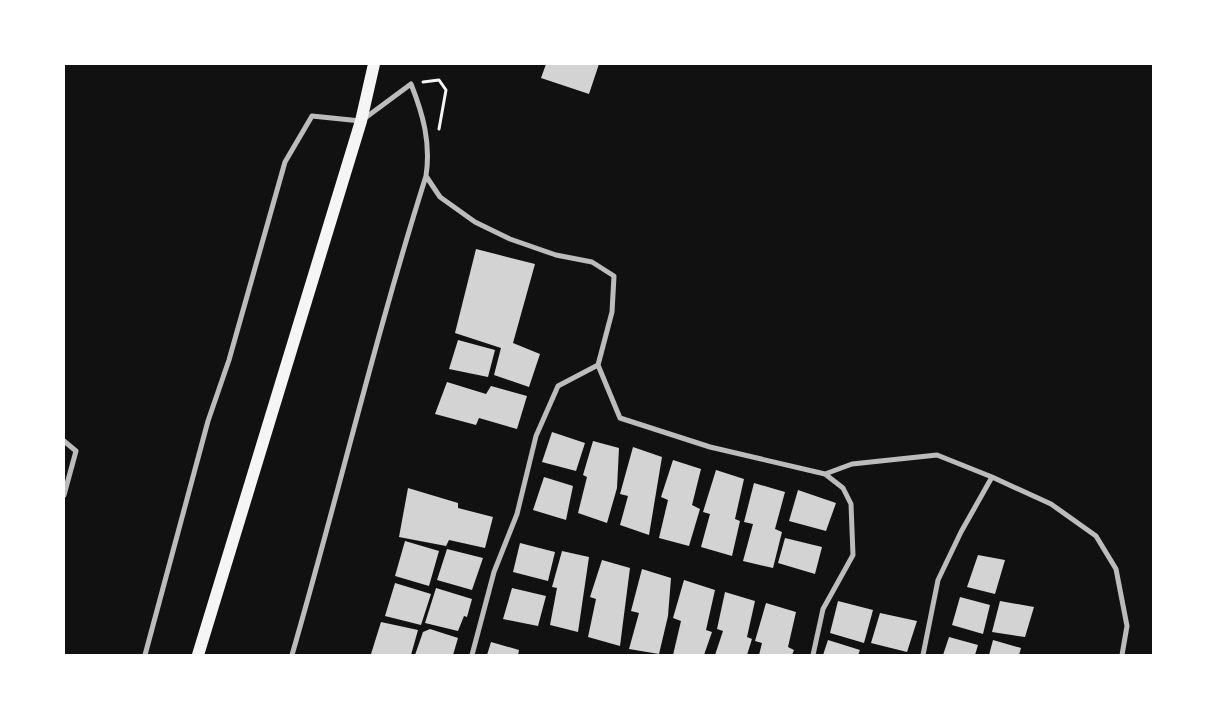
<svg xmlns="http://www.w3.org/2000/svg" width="1217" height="719" font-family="'Source Serif 4',serif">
<rect width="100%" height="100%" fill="#111"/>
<path fill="#d3d3d3" d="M 546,64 L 599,64 L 589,94 L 541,78 Z
M 476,249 L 535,264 L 513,343 L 540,354 L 529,387 L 494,375 L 501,348 L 455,333 Z
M 458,340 L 495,350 L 488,377 L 449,369 Z
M 447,382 L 486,394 L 491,386 L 527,396 L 517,429 L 479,418 L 476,425 L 435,414 Z
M 552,432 L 585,443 L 576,471 L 542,462 Z
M 593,441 L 619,448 L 617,488 L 607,523 L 578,513 L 587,477 L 583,475 Z
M 633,447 L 662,457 L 649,535 L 620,525 L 628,496 L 620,494 Z
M 673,460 L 701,469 L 692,505 L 700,509 L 689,546 L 659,538 L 668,500 L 661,497 Z
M 716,470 L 744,479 L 735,519 L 740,521 L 732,556 L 701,547 L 710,514 L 703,512 Z
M 544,477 L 573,486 L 566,520 L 533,510 Z
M 754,483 L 785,492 L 775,529 L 782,532 L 773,568 L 743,561 L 753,524 L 744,522 Z
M 408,488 L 458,503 L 458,508 L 493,517 L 485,548 L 449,540 L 446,546 L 399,537 Z
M 798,490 L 836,503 L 826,531 L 789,521 Z
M 785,538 L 822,547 L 815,574 L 778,563 Z
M 405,541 L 439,551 L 429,586 L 395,576 Z
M 520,543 L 555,552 L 548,581 L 513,572 Z
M 447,549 L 483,558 L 472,590 L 437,580 Z
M 562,551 L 589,557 L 578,632 L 550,625 L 557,588 L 552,587 Z
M 978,555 L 1005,560 L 995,594 L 967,587 Z
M 602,560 L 630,568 L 620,646 L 588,637 L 596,599 L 590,597 Z
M 642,569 L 671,578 L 668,616 L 659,654 L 629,649 L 639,613 L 631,611 Z
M 684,580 L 715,590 L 706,630 L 712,632 L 704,655 L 673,655 L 681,621 L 673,618 Z
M 395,583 L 431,594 L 421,625 L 385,616 Z
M 436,588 L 472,599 L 467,617 L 464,616 L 458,631 L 425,623 Z
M 512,588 L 546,596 L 538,626 L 503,619 Z
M 725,592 L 755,601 L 747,637 L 752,639 L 747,655 L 715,655 L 723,631 L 717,629 Z
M 960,597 L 990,605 L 983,634 L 952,625 Z
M 838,601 L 873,610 L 864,643 L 830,633 Z
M 1000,601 L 1034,607 L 1025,637 L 992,632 Z
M 766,603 L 796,612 L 788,647 L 794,650 L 792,655 L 759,655 L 762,643 L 755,641 Z
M 880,613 L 917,621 L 907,652 L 871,643 Z
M 381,622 L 418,630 L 411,655 L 371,654 Z
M 430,629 L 458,638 L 453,655 L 415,655 L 423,632 Z
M 949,637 L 978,645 L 975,655 L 943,655 Z
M 828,640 L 860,650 L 858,655 L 823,655 Z
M 993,640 L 1021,648 L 1019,655 L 989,655 Z
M 491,642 L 519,650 L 518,655 L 487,655 Z"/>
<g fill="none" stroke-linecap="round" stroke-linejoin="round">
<path stroke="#f5f5f5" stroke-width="3" d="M 423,82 L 439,80 L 446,90 L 439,129"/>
<path stroke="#bcbcbc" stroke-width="5" d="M 64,441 L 76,451 L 64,495
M 825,474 L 852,464 L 937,455 L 992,477 L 961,532 L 938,580 L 923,655
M 992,477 L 1051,504 L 1096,536 L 1116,569 L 1127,626 L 1122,655
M 145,655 L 208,421 L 229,360 L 285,162 L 312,116 L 361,121 L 411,84 C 423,114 431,143 426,176 L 440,197 L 475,222 L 510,239 L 556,255 L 592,262 L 614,276 L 612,312 L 598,365 L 620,418 L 710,447 L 825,474 L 843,488 L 851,504 L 853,555 L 823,609 L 813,655
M 292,655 C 338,496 376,334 426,176
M 472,655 L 494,572 L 517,514 L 536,436 L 558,386 L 598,365"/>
<path stroke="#f5f5f5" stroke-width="12" d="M 198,655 L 361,121 L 374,64"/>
</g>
<rect width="1217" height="719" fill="none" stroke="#ffffff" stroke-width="130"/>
</svg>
